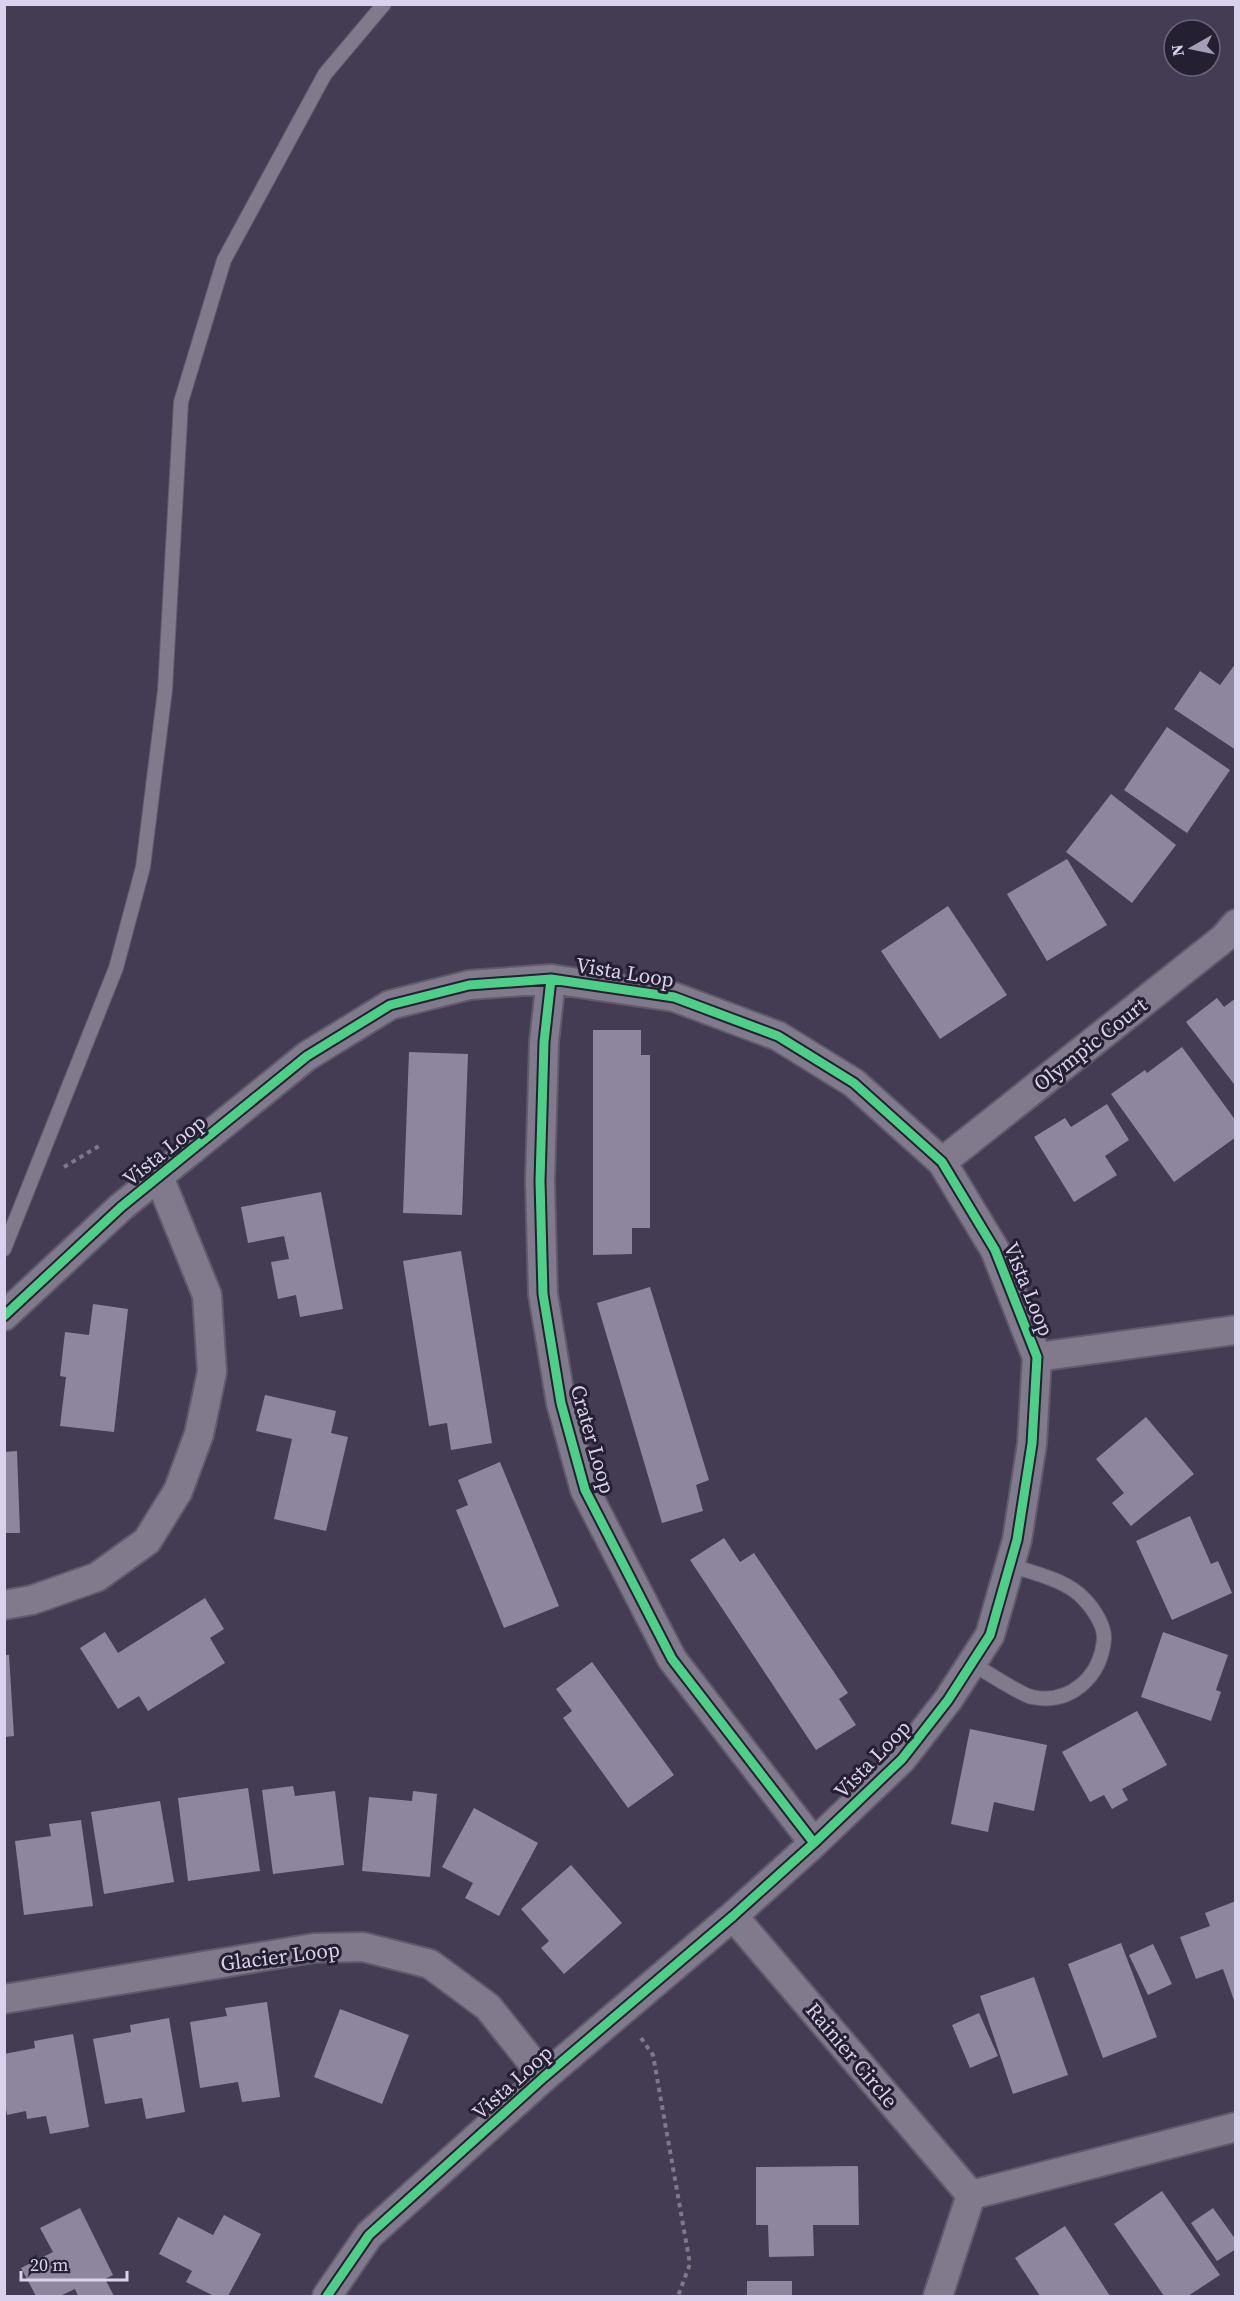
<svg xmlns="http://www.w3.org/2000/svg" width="1240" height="2301" font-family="'Source Serif 4',serif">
<rect width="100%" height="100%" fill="#443c52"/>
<path fill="#8e869f" d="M 1236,663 L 1236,750 L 1174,709 L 1200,671 L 1220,685 Z
M 1167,727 L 1230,770 L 1187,833 L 1124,790 Z
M 1111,794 L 1176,845 L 1132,903 L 1066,852 Z
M 1067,859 L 1107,925 L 1047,961 L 1007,894 Z
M 948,906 L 1007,995 L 940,1039 L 881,951 Z
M 1217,998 L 1224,1007 L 1236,998 L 1236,1082 L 1234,1084 L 1186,1022 Z
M 593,1030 L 641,1030 L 641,1055 L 650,1055 L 650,1228 L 632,1228 L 632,1254 L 593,1255 Z
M 1182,1047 L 1236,1121 L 1236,1137 L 1174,1182 L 1111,1094 L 1145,1070 L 1147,1073 Z
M 409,1052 L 468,1054 L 462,1215 L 403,1213 Z
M 1107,1104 L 1129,1140 L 1105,1156 L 1117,1175 L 1074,1202 L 1034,1137 L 1065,1118 L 1071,1127 Z
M 321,1192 L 343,1309 L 300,1317 L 296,1295 L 278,1299 L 271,1262 L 289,1259 L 284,1236 L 248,1243 L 241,1207 Z
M 461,1251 L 492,1443 L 451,1450 L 447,1423 L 429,1426 L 403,1261 Z
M 650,1287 L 709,1480 L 696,1485 L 703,1511 L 662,1523 L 597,1303 Z
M 93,1304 L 128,1309 L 114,1432 L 60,1426 L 66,1377 L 60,1376 L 65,1332 L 89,1335 Z
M 265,1395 L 336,1411 L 331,1433 L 348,1437 L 326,1531 L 274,1519 L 292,1439 L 256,1431 Z
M 1146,1417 L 1194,1474 L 1131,1526 L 1112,1503 L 1124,1493 L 1096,1459 Z
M 17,1451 L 20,1533 L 4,1533 L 4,1452 Z
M 500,1462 L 559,1606 L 504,1628 L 456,1510 L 468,1505 L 458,1480 Z
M 1190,1516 L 1211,1564 L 1218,1561 L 1232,1593 L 1172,1620 L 1136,1541 Z
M 724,1538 L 740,1562 L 754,1553 L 848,1693 L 839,1699 L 856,1725 L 816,1750 L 690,1560 Z
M 205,1598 L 224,1629 L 210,1638 L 225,1663 L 148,1711 L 139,1696 L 118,1709 L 80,1648 L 105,1632 L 118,1653 Z
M 1163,1632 L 1228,1655 L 1216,1690 L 1221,1692 L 1211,1721 L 1141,1697 Z
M 4,1655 L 9,1655 L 14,1736 L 4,1737 Z
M 592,1662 L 674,1775 L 628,1808 L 563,1718 L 572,1711 L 556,1689 Z
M 1137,1711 L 1167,1765 L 1122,1789 L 1128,1800 L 1112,1809 L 1104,1795 L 1090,1802 L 1062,1752 Z
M 970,1729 L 1047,1745 L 1034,1811 L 994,1802 L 988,1832 L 951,1824 Z
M 293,1786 L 295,1796 L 335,1791 L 344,1865 L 273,1874 L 262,1790 Z
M 248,1788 L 260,1871 L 188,1881 L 178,1798 Z
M 413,1791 L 437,1794 L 430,1877 L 362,1871 L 369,1797 L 412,1801 Z
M 160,1801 L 174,1882 L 104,1894 L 91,1812 Z
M 474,1808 L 538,1843 L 499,1916 L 465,1898 L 473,1883 L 442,1867 Z
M 81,1820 L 93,1906 L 24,1915 L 15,1841 L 51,1836 L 49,1824 Z
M 571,1865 L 622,1923 L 564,1974 L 541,1948 L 549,1941 L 521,1909 Z
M 1236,1901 L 1236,2003 L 1235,2003 L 1223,1969 L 1196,1979 L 1180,1937 L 1210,1926 L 1205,1913 Z
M 1121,1943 L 1157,2037 L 1103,2058 L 1068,1964 Z
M 1153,1944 L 1172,1984 L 1148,1995 L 1129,1955 Z
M 1034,1977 L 1068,2075 L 1013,2094 L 980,1996 Z
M 267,2002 L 280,2097 L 242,2102 L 238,2082 L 200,2088 L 190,2022 L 227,2016 L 225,2008 Z
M 340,2009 L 409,2035 L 382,2104 L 314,2077 Z
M 979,2013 L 998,2056 L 970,2068 L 952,2025 Z
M 169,2018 L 185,2112 L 146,2119 L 142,2098 L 105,2104 L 93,2039 L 131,2032 L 130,2025 Z
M 73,2034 L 89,2127 L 50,2134 L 46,2116 L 27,2119 L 26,2111 L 7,2115 L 4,2097 L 4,2054 L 35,2048 L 34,2041 Z
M 858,2166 L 859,2225 L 813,2225 L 814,2256 L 769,2257 L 768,2225 L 756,2225 L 756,2167 Z
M 1162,2191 L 1220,2275 L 1188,2296 L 1164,2296 L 1114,2224 Z
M 80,2208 L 113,2275 L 105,2279 L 114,2296 L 78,2296 L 75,2289 L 60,2296 L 36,2296 L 21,2268 L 53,2252 L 40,2228 Z
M 1213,2208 L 1236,2240 L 1236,2249 L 1217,2261 L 1191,2223 Z
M 224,2215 L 261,2234 L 228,2296 L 214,2296 L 186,2282 L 192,2271 L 159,2254 L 178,2217 L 213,2235 Z
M 1065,2226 L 1110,2296 L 1040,2296 L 1015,2258 Z
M 747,2281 L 792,2281 L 792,2296 L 747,2296 Z"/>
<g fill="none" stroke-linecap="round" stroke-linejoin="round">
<defs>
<path id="lane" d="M 4,1249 L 116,968 L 143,867 L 165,690 L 181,402 L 224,260 L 325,74 L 384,4
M 973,1664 C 985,1671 1021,1695 1032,1697 C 1071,1705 1101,1676 1104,1639 C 1105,1626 1093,1608 1084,1599 C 1067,1580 1033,1573 1010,1565"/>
<path id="street" d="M 551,979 L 544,1042 L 540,1181 L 543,1294 L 561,1403 L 585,1490 L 672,1659 L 814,1843
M 942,1162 L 1224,938 L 1236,924
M 4,1316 L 121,1207 L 307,1056 L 390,1005 L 469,985 L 551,979 L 674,997 L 778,1036 L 854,1083 L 942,1162 L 995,1250 L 1037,1357 L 1032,1444 L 1017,1540 L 990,1635 L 948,1700 L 902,1759 L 814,1843 L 733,1916 L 544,2077 L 369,2235 L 327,2296
M 1037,1357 L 1236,1330
M 4,1605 L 32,1600 L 97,1577 L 147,1541 L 178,1491 L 199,1434 L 212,1372 L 207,1295 L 159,1177
M 733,1916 L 971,2195
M 4,1999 L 314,1948 L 363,1947 L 430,1964 L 488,2007 L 544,2077
M 971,2195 L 1236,2127
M 938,2296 L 971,2195"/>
</defs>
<use href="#lane" stroke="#605a6d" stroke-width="16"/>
<use href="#street" stroke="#605a6d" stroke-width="32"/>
<path stroke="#7e7988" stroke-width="4" stroke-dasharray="4.5 4.5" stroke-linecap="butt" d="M 64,1167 L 99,1146
M 641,2038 L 653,2055 L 690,2264 L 678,2296"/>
<use href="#lane" stroke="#807a8c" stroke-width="14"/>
<use href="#street" stroke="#807a8c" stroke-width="28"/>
<defs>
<path id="cycleway" d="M 551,979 L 544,1042 L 540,1181 L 543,1294 L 561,1403 L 585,1490 L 672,1659 L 814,1843
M 4,1316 L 121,1207 L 307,1056 L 390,1005 L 469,985 L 551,979 L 674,997 L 778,1036 L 854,1083 L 942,1162 L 995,1250 L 1037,1357 L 1032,1444 L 1017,1540 L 990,1635 L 948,1700 L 902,1759 L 814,1843 L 733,1916 L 544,2077 L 369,2235 L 327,2296"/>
</defs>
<use href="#cycleway" stroke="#251f32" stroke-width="13"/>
<use href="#cycleway" stroke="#4dcf88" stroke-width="9"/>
</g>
<g text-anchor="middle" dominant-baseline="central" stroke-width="6" stroke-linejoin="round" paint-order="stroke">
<g font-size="21" fill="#d9d2ec" stroke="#251f32">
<text transform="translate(625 972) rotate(9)">Vista Loop</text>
<text transform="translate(1090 1044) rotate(-38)">Olympic Court</text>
<text transform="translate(164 1150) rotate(-39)">Vista Loop</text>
<text transform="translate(1029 1289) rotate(68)">Vista Loop</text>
<text transform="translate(593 1439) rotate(74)">Crater Loop</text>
<text transform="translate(872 1759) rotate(-46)">Vista Loop</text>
<text transform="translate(280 1956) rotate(-7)">Glacier Loop</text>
<text transform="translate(852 2055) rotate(50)">Rainier Circle</text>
<text transform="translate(512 2082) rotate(-42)">Vista Loop</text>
</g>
</g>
<rect width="1240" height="2301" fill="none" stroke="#d9d2ec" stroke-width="12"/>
<g transform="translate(1192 48) rotate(261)"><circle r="28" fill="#251f32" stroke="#6d677c" stroke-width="1.5"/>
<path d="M0-4.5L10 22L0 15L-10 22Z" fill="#a59eb6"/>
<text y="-9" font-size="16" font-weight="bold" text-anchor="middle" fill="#d9d2ec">N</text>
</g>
<path d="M21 2271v9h106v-9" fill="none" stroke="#d9d2ec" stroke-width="3"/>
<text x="30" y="2271" font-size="18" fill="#d9d2ec" stroke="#251f32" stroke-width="4.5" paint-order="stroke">20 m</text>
</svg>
